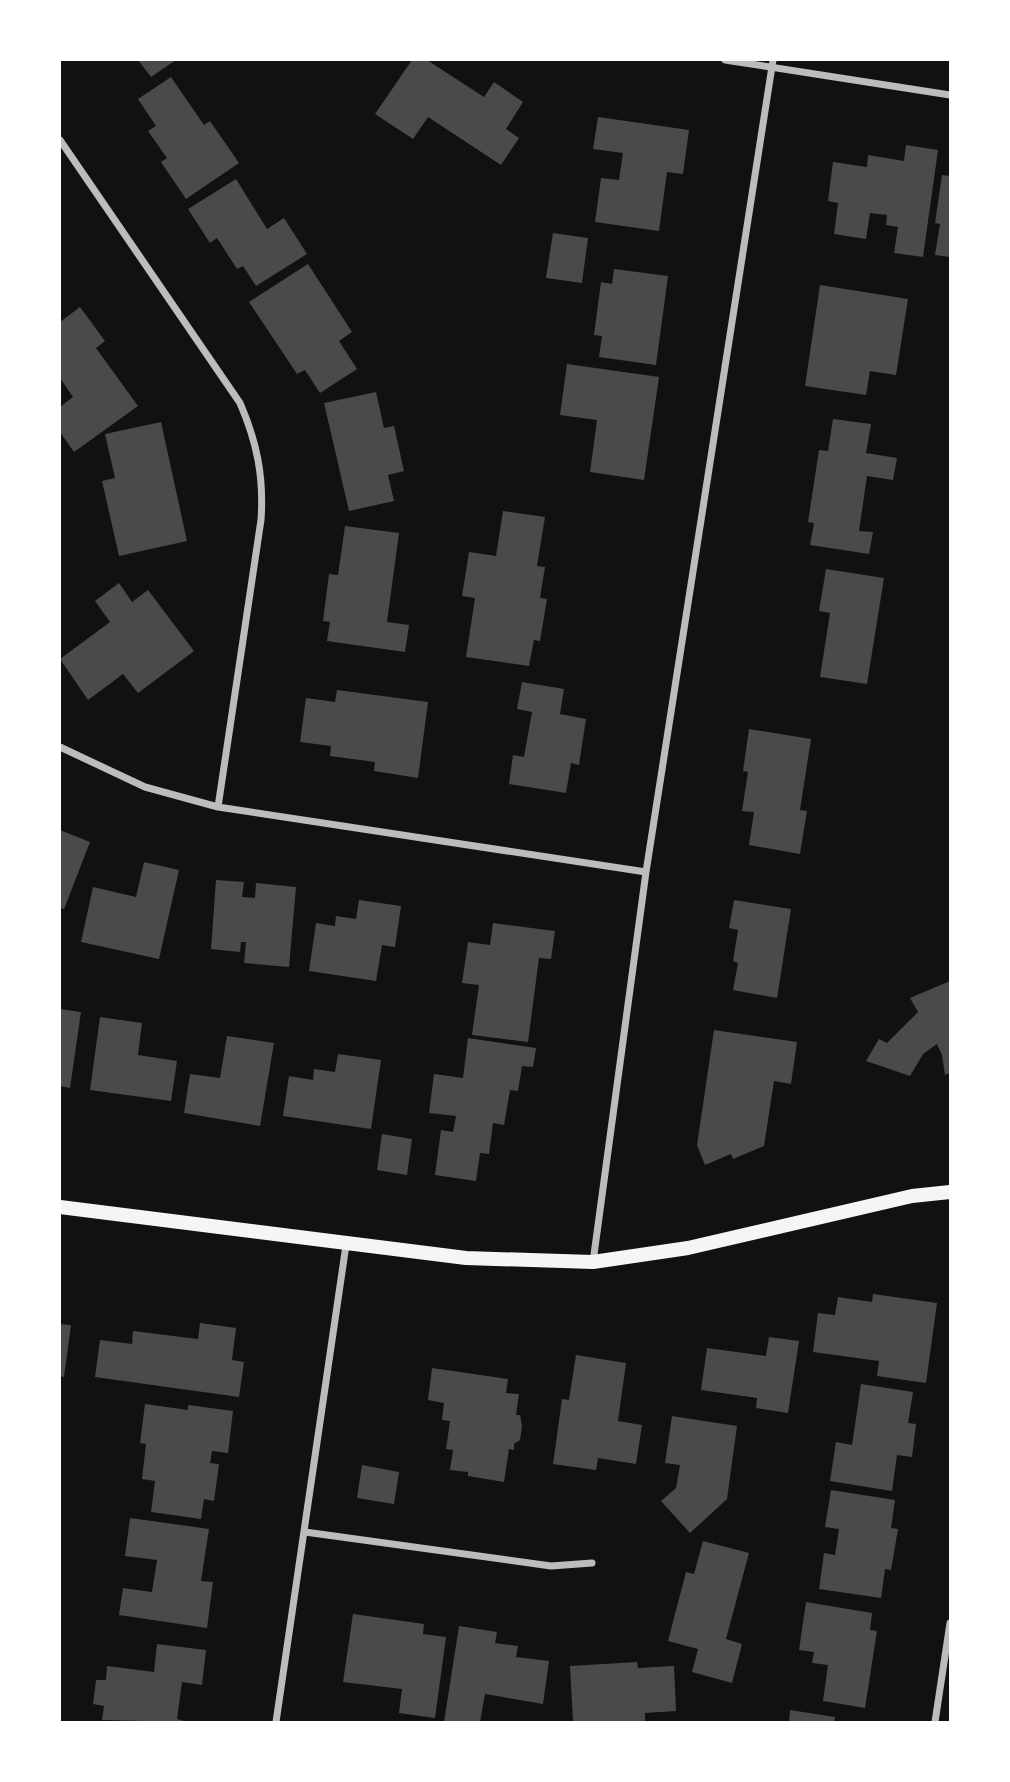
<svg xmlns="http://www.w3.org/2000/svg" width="1010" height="1782" font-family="Poppins,sans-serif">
<rect width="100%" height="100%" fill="#111"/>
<path fill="#4a4a4a" d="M 138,60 L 176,60 L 151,77 Z
M 412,60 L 427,60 L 484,97 L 494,82 L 523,102 L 506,129 L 519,138 L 501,165 L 428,117 L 413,139 L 375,114 Z
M 171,77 L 204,125 L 210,121 L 239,163 L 186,199 L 161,162 L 167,158 L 148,131 L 156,126 L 138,99 Z
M 598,117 L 689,130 L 683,174 L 667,172 L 659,231 L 595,222 L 601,178 L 619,180 L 623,153 L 593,149 Z
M 906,145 L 938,150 L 923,257 L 894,253 L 898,227 L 886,225 L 887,215 L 870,213 L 866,239 L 834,234 L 838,203 L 828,201 L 833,162 L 867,167 L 868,155 L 904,161 Z
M 942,175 L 950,176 L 950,257 L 935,255 L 940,224 L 935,223 Z
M 236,179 L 267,229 L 284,218 L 307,254 L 256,286 L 243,266 L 237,269 L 217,238 L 210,243 L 188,209 Z
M 553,233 L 588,238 L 582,283 L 546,278 Z
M 308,264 L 352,332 L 339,341 L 357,369 L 320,393 L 305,370 L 297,374 L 249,302 Z
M 614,269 L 668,276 L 656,365 L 599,357 L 602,336 L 594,335 L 601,282 L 612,284 Z
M 820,285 L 908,299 L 896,375 L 870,371 L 866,395 L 805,386 Z
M 80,307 L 105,341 L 96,348 L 138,406 L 74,452 L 60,432 L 60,407 L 73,397 L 60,378 L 60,322 Z
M 567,364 L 659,377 L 644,480 L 590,472 L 597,420 L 560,415 Z
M 376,392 L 384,428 L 394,426 L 404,471 L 388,475 L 394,501 L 349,511 L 324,403 Z
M 833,419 L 871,424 L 866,453 L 897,458 L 893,480 L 867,476 L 859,531 L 873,532 L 869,554 L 810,545 L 814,523 L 808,522 L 819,450 L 828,451 Z
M 161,422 L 187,541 L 119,556 L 102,481 L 115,478 L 105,434 Z
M 503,511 L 545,517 L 537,566 L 545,567 L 540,598 L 547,599 L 540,641 L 534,640 L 529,666 L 466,657 L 475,598 L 462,596 L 469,552 L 496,556 Z
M 345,526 L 399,533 L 387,622 L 409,625 L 405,652 L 327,641 L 330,622 L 323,621 L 329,574 L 338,575 Z
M 826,569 L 884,578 L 867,684 L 820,677 L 830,613 L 819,611 Z
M 119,583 L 132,602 L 148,590 L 194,651 L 138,693 L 123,674 L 88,700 L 60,659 L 110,622 L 95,601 Z
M 522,682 L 564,689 L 560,714 L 586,719 L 579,765 L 571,763 L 566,793 L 509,784 L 513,755 L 524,757 L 532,712 L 517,709 Z
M 337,690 L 428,702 L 418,778 L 374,771 L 375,762 L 330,756 L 331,746 L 300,742 L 306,698 L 335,702 Z
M 749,729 L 811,739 L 800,810 L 807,811 L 800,854 L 749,845 L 754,812 L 742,811 L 748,772 L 743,771 Z
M 60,830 L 90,842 L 64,909 L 60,908 Z
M 144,862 L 179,870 L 159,959 L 81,942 L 93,887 L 136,897 Z
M 216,880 L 244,882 L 242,897 L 255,898 L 256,883 L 296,887 L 289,967 L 244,963 L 246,942 L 241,942 L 240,952 L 211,949 Z
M 359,900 L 401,906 L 395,947 L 382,945 L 376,981 L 309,971 L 316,923 L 335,926 L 336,916 L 356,919 Z
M 734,900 L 791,909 L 777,998 L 733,990 L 738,963 L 733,961 L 738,930 L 729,928 Z
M 493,923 L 555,931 L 551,959 L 539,958 L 528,1042 L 472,1035 L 479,985 L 462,983 L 468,942 L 490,945 Z
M 950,981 L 950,1073 L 945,1075 L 942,1055 L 937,1044 L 923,1054 L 910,1076 L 866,1061 L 879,1039 L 887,1043 L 918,1012 L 910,998 Z
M 60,1009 L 81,1012 L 70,1088 L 60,1086 Z
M 100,1017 L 142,1023 L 138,1055 L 177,1061 L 171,1101 L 90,1090 Z
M 714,1030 L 797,1042 L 791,1084 L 774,1081 L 764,1146 L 733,1159 L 731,1154 L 705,1165 L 697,1145 Z
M 227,1036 L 274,1043 L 260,1126 L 184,1113 L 190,1074 L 220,1078 Z
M 468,1038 L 536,1048 L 533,1067 L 522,1066 L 518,1091 L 510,1090 L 504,1125 L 493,1123 L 489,1154 L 480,1153 L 476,1181 L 435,1175 L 441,1130 L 453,1132 L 456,1116 L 429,1113 L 434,1074 L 463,1078 Z
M 338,1054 L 381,1060 L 371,1129 L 283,1116 L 289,1076 L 313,1080 L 314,1069 L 335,1072 Z
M 382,1134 L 412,1139 L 407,1175 L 377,1170 Z
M 873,1294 L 937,1303 L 926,1383 L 877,1376 L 879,1361 L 813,1352 L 818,1313 L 835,1315 L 838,1297 L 872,1302 Z
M 200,1323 L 236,1328 L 232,1360 L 244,1362 L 239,1397 L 95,1377 L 100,1340 L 132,1344 L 133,1331 L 198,1339 Z
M 60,1324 L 71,1325 L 64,1377 L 60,1376 Z
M 769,1337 L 799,1341 L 788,1413 L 756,1408 L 757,1398 L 701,1390 L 707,1348 L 766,1356 Z
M 576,1355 L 626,1363 L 618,1421 L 642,1425 L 636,1464 L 598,1458 L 596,1470 L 553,1464 L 562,1399 L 569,1400 Z
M 432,1368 L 508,1379 L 506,1393 L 519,1394 L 516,1415 L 520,1415 L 522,1426 L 520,1440 L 514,1444 L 514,1450 L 509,1449 L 504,1482 L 468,1476 L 468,1472 L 450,1470 L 453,1450 L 446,1449 L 450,1421 L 442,1420 L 444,1403 L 428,1400 Z
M 861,1384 L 913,1392 L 908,1423 L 916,1424 L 912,1457 L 897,1455 L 892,1491 L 830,1481 L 836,1442 L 852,1445 Z
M 145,1404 L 188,1410 L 188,1405 L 233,1411 L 228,1453 L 212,1451 L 210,1463 L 219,1464 L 214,1501 L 204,1499 L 201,1519 L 151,1512 L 155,1481 L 142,1479 L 146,1444 L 140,1443 Z
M 672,1416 L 737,1426 L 727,1499 L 690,1533 L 661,1501 L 676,1488 L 680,1465 L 665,1463 Z
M 362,1465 L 399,1472 L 394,1504 L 357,1498 Z
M 831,1490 L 895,1500 L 891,1528 L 898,1529 L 891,1570 L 885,1569 L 881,1598 L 819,1589 L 824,1553 L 835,1555 L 839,1529 L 825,1527 Z
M 130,1518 L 209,1529 L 201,1581 L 213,1582 L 207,1628 L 119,1615 L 123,1588 L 152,1592 L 157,1560 L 125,1556 Z
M 703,1541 L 749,1553 L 726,1639 L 742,1644 L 732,1683 L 692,1672 L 698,1649 L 668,1641 L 686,1572 L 694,1574 Z
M 806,1602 L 872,1613 L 870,1630 L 877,1631 L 865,1708 L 823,1701 L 828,1665 L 812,1663 L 814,1652 L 799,1650 Z
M 353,1614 L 424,1624 L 423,1634 L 446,1637 L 435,1718 L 399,1713 L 402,1689 L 343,1682 Z
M 459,1626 L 497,1632 L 495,1643 L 518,1646 L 516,1657 L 549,1661 L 543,1704 L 485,1694 L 480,1722 L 444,1722 Z
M 157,1644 L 206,1650 L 202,1685 L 182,1682 L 177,1719 L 188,1722 L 102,1720 L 104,1706 L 93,1704 L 96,1680 L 106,1680 L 107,1666 L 154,1672 Z
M 637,1662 L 638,1668 L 674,1666 L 676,1711 L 645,1713 L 645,1721 L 573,1722 L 570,1666 Z
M 790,1710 L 835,1717 L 834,1722 L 789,1722 Z"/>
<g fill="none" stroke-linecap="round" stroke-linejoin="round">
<path stroke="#bcbcbc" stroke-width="7" d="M 725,60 L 950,95
M 60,140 L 240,403 C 257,442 264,477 261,520 L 218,807
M 60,747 L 145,787 L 218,807 L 646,872
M 593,1262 L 646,872 L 773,60
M 305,1532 L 551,1566 L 592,1563
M 276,1722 L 346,1245
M 935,1722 L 950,1623"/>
<path stroke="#f5f5f5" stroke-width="14" d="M 60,1207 L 466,1258 L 593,1262 L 688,1248 L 912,1196 L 950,1192"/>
</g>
<rect width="1010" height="1782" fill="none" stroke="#ffffff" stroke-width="122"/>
</svg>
